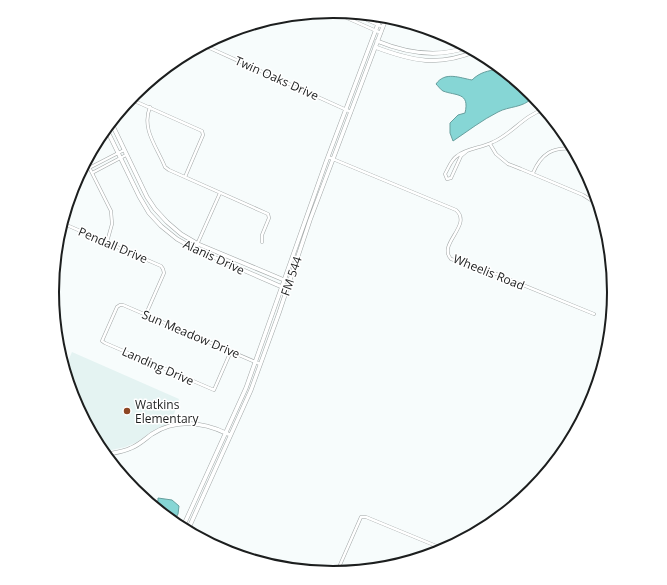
<svg xmlns="http://www.w3.org/2000/svg" width="667" height="585" font-family="'Open Sans',sans-serif">
<rect width="100%" height="100%" fill="#f7fcfc"/>
<path fill="#e4f3f2" d="M 72,352 L 179,399 L 171,423 L 152,431 L 137,442 L 125,447 L 102,452 L 73,400 L 64,370 Z"/>
<path fill="#86d6d5" stroke="#669f9e" d="M 498,69 L 512,77 L 536,98 L 532,98 C 523,108 509,106 498,112 C 482,120 468,131 453,141 L 450,133 L 450,123 L 458,115 L 465,113 C 470,92 456,96 443,91 C 441,90 438,86 436,84 C 445,71 460,78 472,80 C 480,72 488,71 498,69 Z
M 158,498 L 172,500 L 179,506 L 178,514 L 173,523 L 156,509 L 156,502 L 158,501 Z"/>
<g fill="none" stroke-linecap="round" stroke-linejoin="round">
<defs>
<path id="street" d="M 331,11 L 381,33
M 351,13 L 383,27
M 342,16 L 344,12
M 203,45 L 351,112
M 130,99 L 202,131 L 203,135 L 185,177
M 150,107 C 141,129 157,147 165,167 L 169,170 L 268,214 L 269,218 L 262,235 L 262,242
M 490,144 L 496,154 L 508,164 L 521,169 L 583,195 L 600,206
M 467,151 L 461,156 L 451,178 L 447,179 L 445,174 C 449,167 451,160 457,156 C 467,148 482,148 493,142 C 512,134 524,115 545,109
M 328,157 L 456,210 C 473,225 437,244 451,259 L 489,271 L 594,314
M 86,161 L 111,211 L 112,224 L 107,242
M 89,168 L 124,150
M 92,173 L 126,155
M 533,173 C 541,154 553,146 574,149
M 62,223 L 161,266 L 163,269 L 164,273 L 146,314
M 195,249 L 220,193
M 231,351 L 214,390 L 105,343 L 102,341 L 117,307 L 120,305 L 123,305 L 260,364
M 195,536 L 256,562
M 336,574 L 361,517 L 366,517 L 446,550"/>
<path id="secondary" d="M 377,41 C 406,53 438,58 468,47
M 375,47 C 412,61 438,67 476,51
M 111,122 L 147,197 L 155,209 L 167,222 L 181,234 L 198,244 L 284,280
M 106,128 L 139,196 L 149,213 L 161,226 L 177,239 L 195,249 L 282,287
M 104,455 C 113,453 123,452 131,448 C 139,445 145,439 152,434 C 177,418 203,422 228,434
M 182,529 L 246,388 L 326,162 L 381,16
M 187,532 L 251,390 L 279,313 L 310,220 L 387,16"/>
</defs>
<use href="#street" stroke="#a2a7a7" stroke-width="3.5"/>
<use href="#secondary" stroke="#a2a7a7" stroke-width="4.5"/>
<use href="#street" stroke="#fff" stroke-width="2.5"/>
<use href="#secondary" stroke="#fff" stroke-width="3.5"/>
</g>
<circle fill="#8d4523" stroke="#fff" stroke-width="1.5" cx="127" cy="411" r="4"/>
<g text-anchor="middle" dominant-baseline="central" stroke-width="3" stroke-linejoin="round" paint-order="stroke">
<g font-size="12" fill="#1c1e1e" stroke="#fff">
<text transform="translate(277 78) rotate(24)">Twin Oaks Drive</text>
<text transform="translate(113 245) rotate(23)">Pendall Drive</text>
<text transform="translate(214 257) rotate(25)">Alanis Drive</text>
<text transform="translate(489 272) rotate(22)">Wheelis Road</text>
<text transform="translate(291 276) rotate(-71)">FM 544</text>
<text transform="translate(191 334) rotate(23)">Sun Meadow Drive</text>
<text transform="translate(158 366) rotate(24)">Landing Drive</text>
</g>
<g font-size="12" fill="#1c1e1e" stroke="#fff" text-anchor="start">
<text x="135" y="404">Watkins<tspan x="135" dy="14">Elementary</tspan></text>
</g>
</g>
<path d="M0 0H667V585H0ZM59 292a274 274 0 1 1 548 0a274 274 0 1 1-548 0Z" fill="#fff" fill-rule="evenodd"/>
<path fill="none" stroke="#1c1e1e" stroke-width="2" d="M59 292a274 274 0 1 1 548 0a274 274 0 1 1-548 0Z"/>
</svg>
